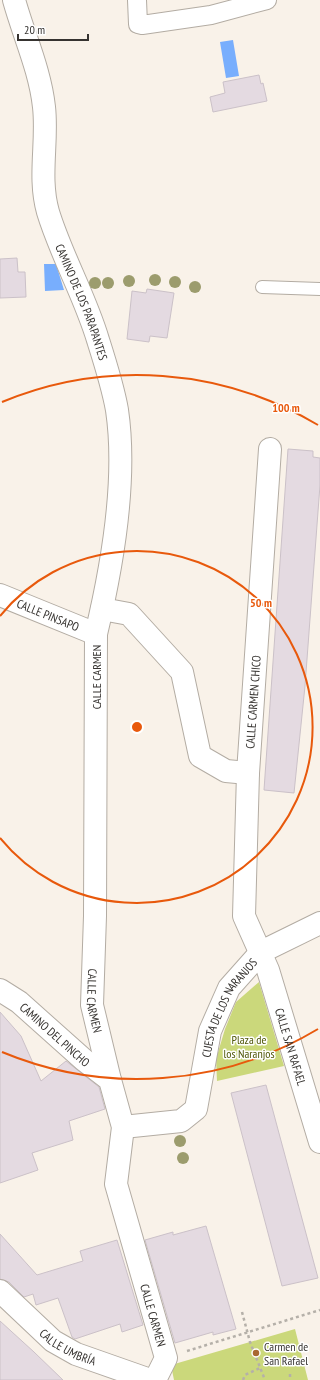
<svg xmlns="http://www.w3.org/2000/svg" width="320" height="1380" font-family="'PT Sans Narrow',sans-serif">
<rect width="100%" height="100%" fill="#f9f2e9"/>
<path fill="#cbd87b" d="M 259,982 L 284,1066 L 217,1081 L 216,1059 L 225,1029 L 236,1002 Z
M 295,1329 L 308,1380 L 174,1380 L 171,1365 Z"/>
<path fill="#78aefd" d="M 233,40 L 239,76 L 226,78 L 220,42 Z
M 44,264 L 56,264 L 64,290 L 45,291 Z"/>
<path fill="#e4dae1" stroke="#cbc1c8" d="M 259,75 L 261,84 L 263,83 L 267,101 L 213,112 L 210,97 L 225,93 L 223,82 Z
M 17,258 L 18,272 L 25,272 L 26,297 L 0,298 L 0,259 Z
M 147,289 L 174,293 L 167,338 L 150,336 L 149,342 L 127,339 L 132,291 L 146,293 Z
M 288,449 L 313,451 L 313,457 L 320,458 L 320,485 L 305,686 L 294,793 L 264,790 Z
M 0,1012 L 21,1036 L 41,1081 L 66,1061 L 99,1087 L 105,1109 L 69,1121 L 73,1140 L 32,1153 L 38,1170 L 0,1183 Z
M 266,1085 L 318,1278 L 282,1286 L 231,1093 Z
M 206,1226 L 236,1329 L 213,1335 L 213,1332 L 175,1343 L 145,1240 L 173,1232 L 173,1235 Z
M 0,1234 L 37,1275 L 83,1261 L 80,1251 L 117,1240 L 143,1325 L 122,1332 L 120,1324 L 75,1339 L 72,1337 L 58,1298 L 36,1305 L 33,1294 L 24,1297 L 9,1282 L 0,1279 Z
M 0,1321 L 34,1352 L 63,1380 L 0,1380 Z"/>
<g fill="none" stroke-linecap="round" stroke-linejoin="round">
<defs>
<path id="service" d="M 262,287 L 320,289"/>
<path id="pedestrian" d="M 137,0 L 138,24 L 142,25 L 211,15 L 267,0"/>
<g id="minor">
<path id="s1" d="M 14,0 C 24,36 40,70 44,107 C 48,142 38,177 48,212 C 61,255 85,296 98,340 C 105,362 113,387 117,410 C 127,478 112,567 96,634 L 95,916 L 92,1005 L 110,1080"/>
<path id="s2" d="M 270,449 L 248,773 L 244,916 L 268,970 L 320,1142"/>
<path id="s3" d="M 0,595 L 96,634"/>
<path d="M 102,609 L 129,614 L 182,672 L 200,756 L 226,771 L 248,773"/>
</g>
<g id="tertiary">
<path id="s4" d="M 0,990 L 19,1002 L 84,1060 L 110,1080 L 123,1127 L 116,1184 L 166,1358 L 155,1380"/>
<path id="s5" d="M 123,1127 L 181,1121 L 196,1109 L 210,1031 L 229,988 L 261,952 L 320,923"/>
<path id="s6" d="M 0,1291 L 53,1341 L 76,1354 L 150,1380"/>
</g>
</defs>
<use href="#service" stroke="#b3aca3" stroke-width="14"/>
<use href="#pedestrian" stroke="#b3aca3" stroke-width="20"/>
<use href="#minor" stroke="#b3aca3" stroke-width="24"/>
<use href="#tertiary" stroke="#b3aca3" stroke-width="24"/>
<path stroke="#b5b0a9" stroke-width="2.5" stroke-dasharray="3 3" stroke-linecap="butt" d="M 242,1312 L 250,1342 L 265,1380
M 187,1351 L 320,1310
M 290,1374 L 290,1380
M 243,1380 L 245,1375 L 260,1368"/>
<use href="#service" stroke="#fff" stroke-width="12"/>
<use href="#pedestrian" stroke="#fff" stroke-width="18"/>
<use href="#minor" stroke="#fff" stroke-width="22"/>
<use href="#tertiary" stroke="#fff" stroke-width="22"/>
</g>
<g fill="#9c9c6d">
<circle cx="155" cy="280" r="6"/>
<circle cx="129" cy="281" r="6"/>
<circle cx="175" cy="282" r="6"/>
<circle cx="95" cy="283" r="6"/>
<circle cx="108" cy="283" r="6"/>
<circle cx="195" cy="287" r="6"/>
<circle cx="180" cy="1141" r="6"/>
<circle cx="183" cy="1158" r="6"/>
</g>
<g fill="none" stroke="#e8590c" stroke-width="2">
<path d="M0 616A176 176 0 1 1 0 838"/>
<path d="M318 1029A352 352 0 0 1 2 1052M2 402A352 352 0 0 1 318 425"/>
</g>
<circle fill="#a96932" stroke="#fff" stroke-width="1.5" cx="256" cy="1353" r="4"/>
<g text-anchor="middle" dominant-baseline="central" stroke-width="3" stroke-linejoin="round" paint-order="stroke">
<g font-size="12" fill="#363330" stroke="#fff">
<text stroke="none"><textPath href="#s1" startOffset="313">CAMINO DE LOS PARAPANTES</textPath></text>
<text stroke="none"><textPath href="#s3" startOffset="52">CALLE PINSAPO</textPath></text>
<text transform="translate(96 677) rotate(-90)">CALLE CARMEN</text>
<text transform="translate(253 702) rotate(-86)">CALLE CARMEN CHICO</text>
<text stroke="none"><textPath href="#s1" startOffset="1020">CALLE CARMEN</textPath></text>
<text stroke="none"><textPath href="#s5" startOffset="186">CUESTA DE LOS NARANJOS</textPath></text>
<text stroke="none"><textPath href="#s4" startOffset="71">CAMINO DEL PINCHO</textPath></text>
<text stroke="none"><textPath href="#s2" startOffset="607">CALLE SAN RAFAEL</textPath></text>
<text stroke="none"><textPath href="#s4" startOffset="385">CALLE CARMEN</textPath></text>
<text stroke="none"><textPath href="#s6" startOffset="89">CALLE UMBRÍA</textPath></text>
</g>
<g font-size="12" fill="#4f5607" stroke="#fff">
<text x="249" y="1039">Plaza de<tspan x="249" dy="14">los Naranjos</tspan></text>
</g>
<g font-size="12" fill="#363330" stroke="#fff" text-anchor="start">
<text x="264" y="1346">Carmen de<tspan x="264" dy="14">San Rafael</tspan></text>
</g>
</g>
<circle cx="137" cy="727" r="6" fill="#e8590c" stroke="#fff" stroke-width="2"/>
<g font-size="12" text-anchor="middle" font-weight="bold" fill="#e8590c" stroke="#fff" stroke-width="3" stroke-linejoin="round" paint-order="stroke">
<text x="286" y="412">100 m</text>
<text x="261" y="607">50 m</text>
</g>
<path d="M18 34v6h70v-6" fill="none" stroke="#363330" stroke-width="2"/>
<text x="24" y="34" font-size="12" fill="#363330" stroke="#ffffff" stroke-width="3" paint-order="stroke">20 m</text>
</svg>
